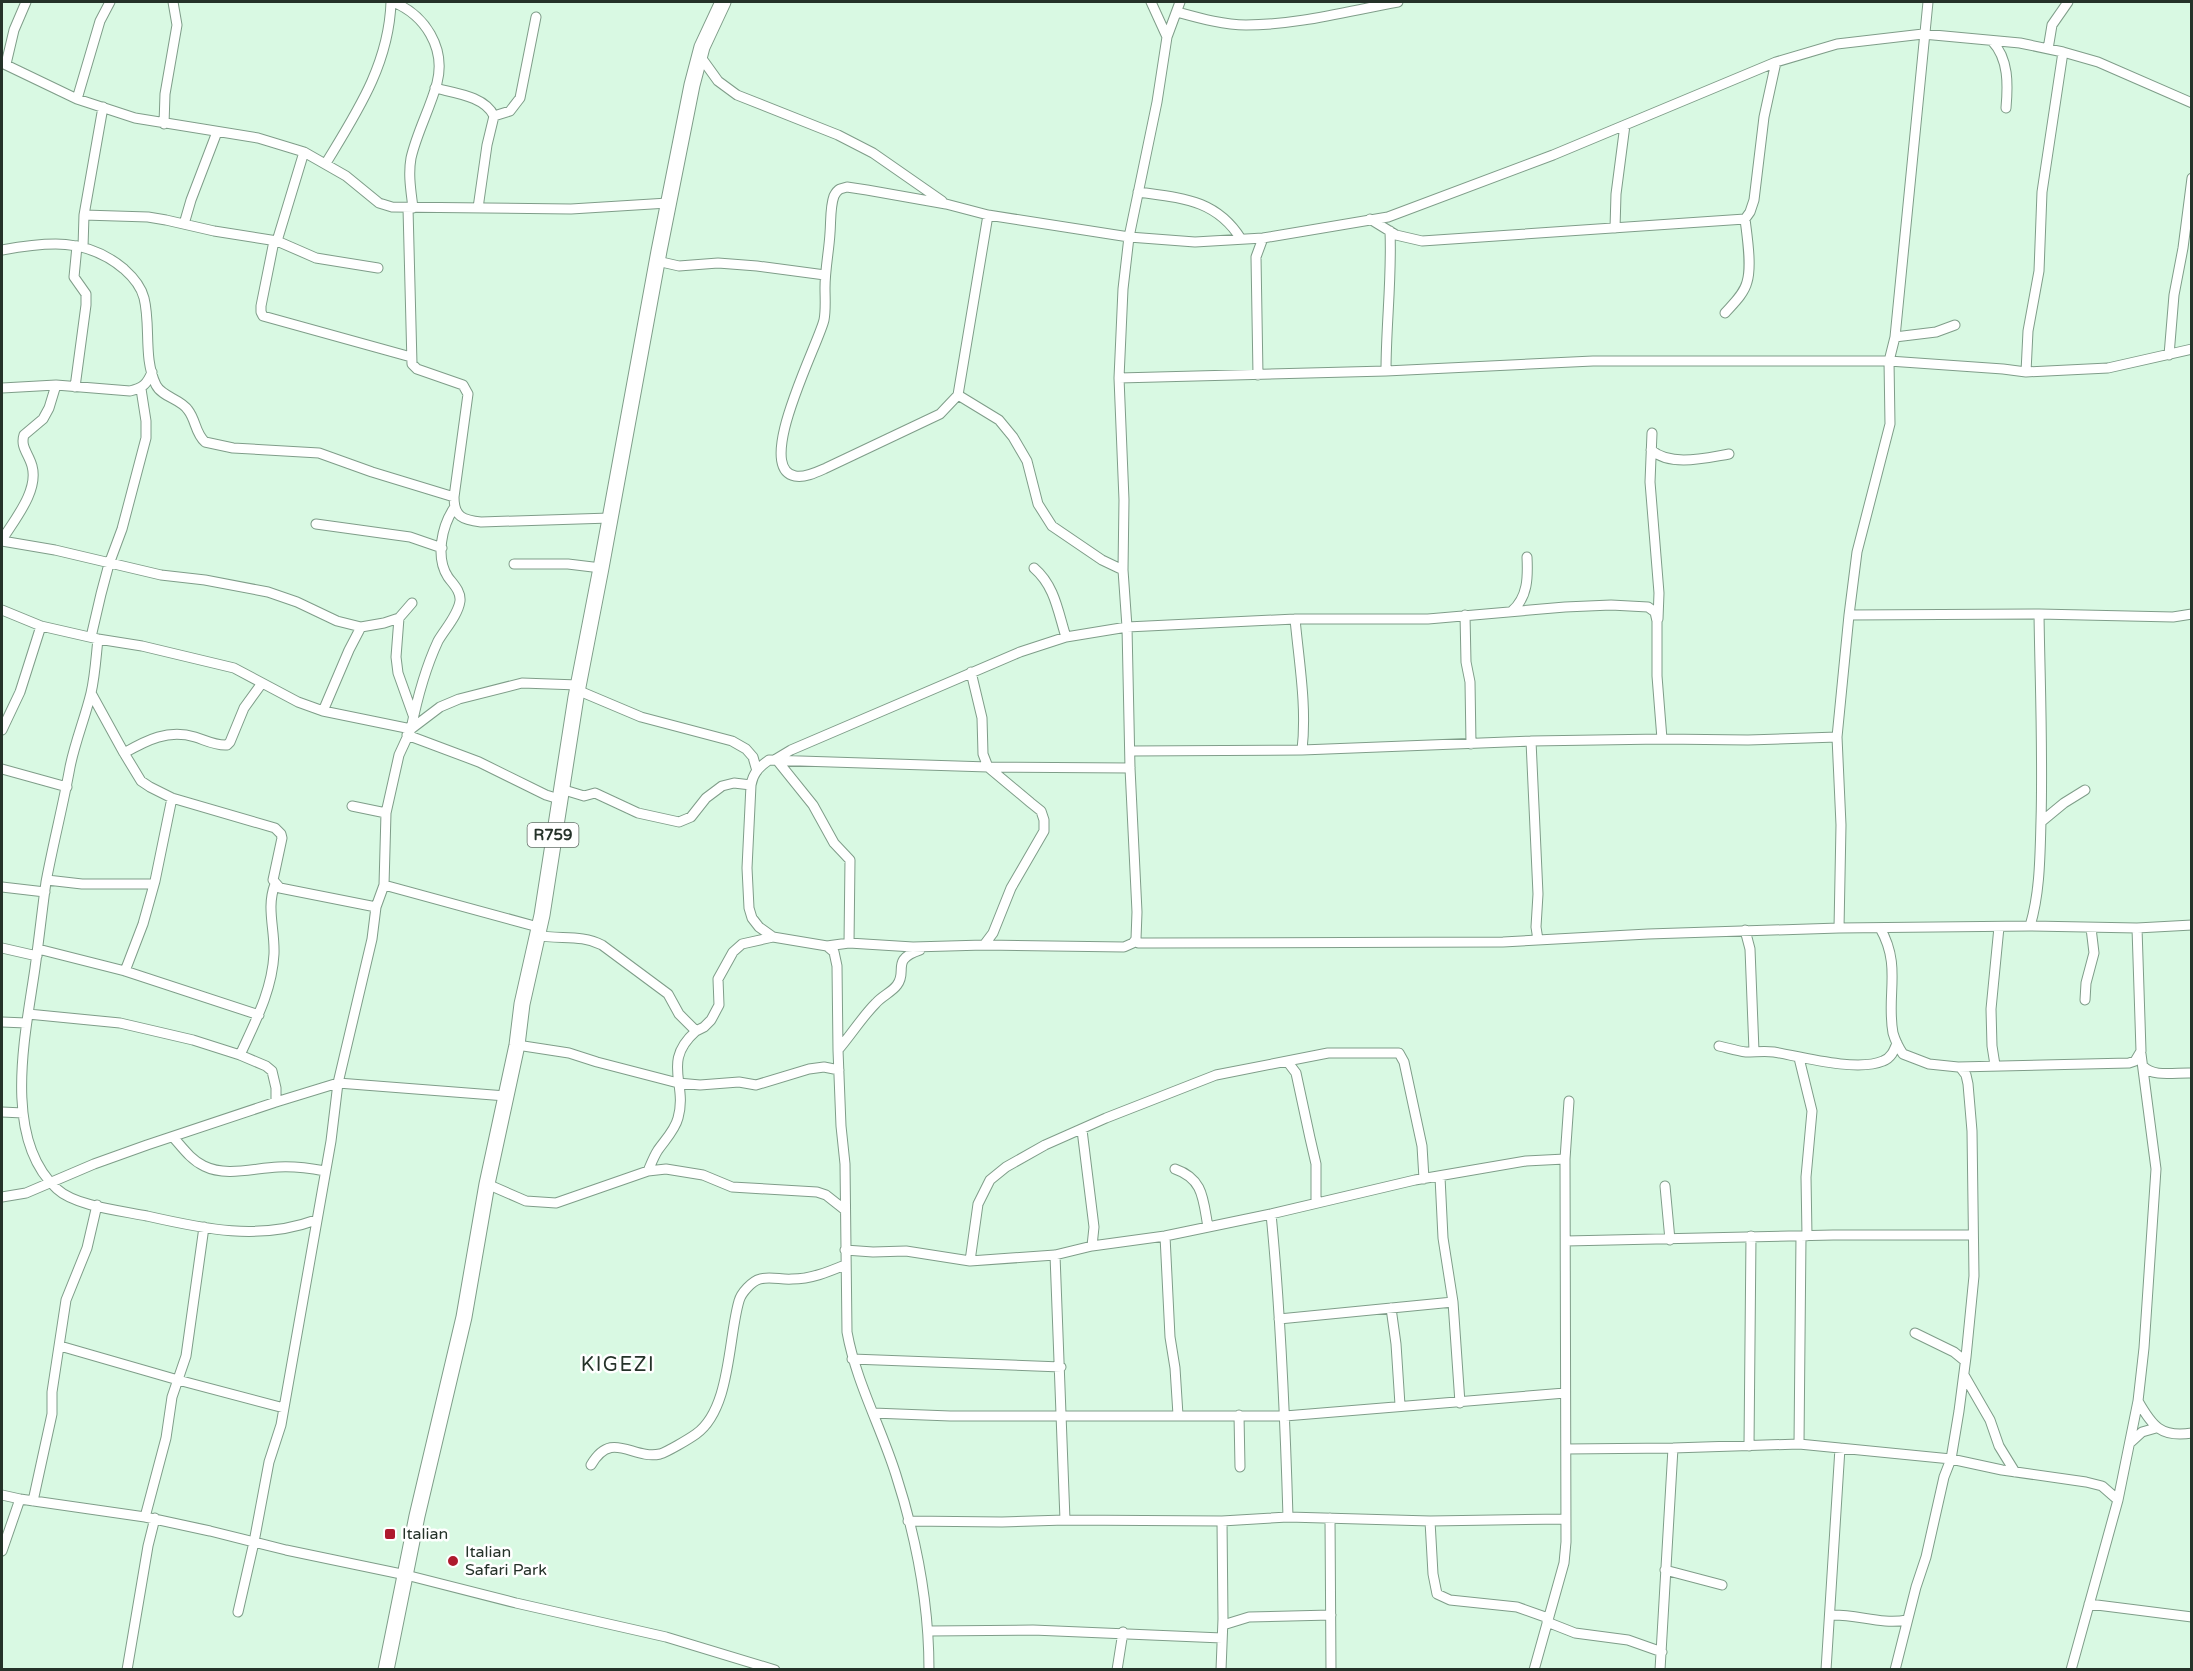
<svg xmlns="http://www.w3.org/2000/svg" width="2193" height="1671" font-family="'Varela Round',sans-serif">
<rect width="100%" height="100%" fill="#d9f9e3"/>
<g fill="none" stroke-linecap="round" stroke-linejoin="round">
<defs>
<path id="street" d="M 393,2 C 425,15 446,48 437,83 C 430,109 417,132 411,158 C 408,175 411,191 413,208
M 1151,2 L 1167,37
M 1177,12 C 1199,18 1223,25 1246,25 C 1297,25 1348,11 1398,2
M 1992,41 C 2009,59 2008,85 2006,108
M 2048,49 L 2052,25 L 2068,2
M 700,56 L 718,81 L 737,95 L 838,135 L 873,153 L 942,201
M 2,63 L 77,99 L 135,118 L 258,138 L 304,152 L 346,176 L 379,203 L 392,207 L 571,209 L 668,203
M 6,64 L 14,30 L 26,2
M 435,88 C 454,93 485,96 494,116 L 487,145 L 478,208
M 77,99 L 100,21 L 110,2
M 494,116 L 510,111 L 520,98 L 536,17
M 164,124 L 165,94 L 177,25 L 173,2
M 326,163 C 357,112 389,64 391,2
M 1138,192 C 1181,198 1216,199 1241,239
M 408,208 L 412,364 L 417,369 L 463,385 L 468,394 L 454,497 C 454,517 463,520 481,522 L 610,518
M 84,215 L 148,217 L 166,220 L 214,231 L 277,241 L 316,258 L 378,268
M 988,215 L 958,395 L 940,414 L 826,468 C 817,472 805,478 795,476 C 753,468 819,343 824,320 C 826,310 825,298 825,288 C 825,269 829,251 830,233 C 831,221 830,207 834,196 C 835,194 838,190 840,189 L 847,187 L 867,190 L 946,204 L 988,215 L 1129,237 L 1195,242 L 1263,238 L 1388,217 L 1553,155 L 1776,62 L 1837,44 L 1923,34 L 2020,43 L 2063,52 L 2098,62 L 2192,103
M 1370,219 L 1396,235 L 1422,241 L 1745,219 L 1750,212 L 1754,200 L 1764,117 L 1776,62
M 184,224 L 191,200 L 217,132
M 1615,228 L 1616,194 L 1625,125
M 274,241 L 261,306 L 261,312 L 263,316 L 411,357
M 277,241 L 304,152
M 83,247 L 84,215 L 103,107
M 2,250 C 47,242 86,237 124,269 C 133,277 141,286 144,298 C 151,326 143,358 156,385 C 162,397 181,399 188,410 C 196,420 195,433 205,442 L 233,448 L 319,453 L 372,472 L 454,497
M 657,261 L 679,266 L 718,263 L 757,266 L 825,275
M 1725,313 C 1733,304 1744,294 1747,282 C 1752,266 1747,236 1745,219
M 1895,337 L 1936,332 L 1955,325
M 2169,355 L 2174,295 L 2183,248 L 2192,178
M 1386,371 C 1386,324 1392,278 1390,231
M 2026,372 L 2028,331 L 2039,271 L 2042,192 L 2063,52
M 1258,375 L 1256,257 L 1263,238
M 1119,378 L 1386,371 L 1593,361 L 1889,361 L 2003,369 L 2026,372 L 2108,368 L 2192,349
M 75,387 L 86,305 L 86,294 L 74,277 L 77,246
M 2,388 L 56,385 L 130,391 C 143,388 147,384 152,372
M 958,395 L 999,420 L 1013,437 L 1027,461 L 1038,504 L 1052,526 L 1102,560 L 1123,570
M 1652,433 L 1650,482 L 1659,593 L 1658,619
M 1651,450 C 1671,467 1705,458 1729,454
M 316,524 L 410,537 L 442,548
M 2,540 C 14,520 39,491 32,466 C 29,454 20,447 24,435 L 43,419 L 49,408 L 56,385
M 2,541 L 55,550 L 161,575 L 205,580 L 268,592 L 297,602 L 337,621 L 361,627 L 384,623 L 399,618 L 412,603
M 514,564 L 568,564 L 601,568
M 1034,568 C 1055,586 1058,612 1066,637
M 2,610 L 41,626 L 98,639 L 142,646 L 234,668 L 298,702 L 323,711 L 411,729 C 417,699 425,669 438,641 C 445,629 458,615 460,601 C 461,591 453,584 448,577 C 435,557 442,526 454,508
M 1512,611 C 1528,597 1528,577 1527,557
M 1465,615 L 1466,662 L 1470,682 L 1471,744
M 1849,615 L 2039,614 L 2173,617 L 2192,614
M 399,618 L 396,657 L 398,673 L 413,715
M 1295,619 C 1299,662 1307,707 1302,750
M 91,637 L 101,594 L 109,564 L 122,529 L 146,438 L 146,421 L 141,389
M 98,639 C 96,657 95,676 91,693 C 85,718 75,742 70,767 C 63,806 53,844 46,882 C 42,911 39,939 35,968 C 26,1032 1,1138 57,1189 C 75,1206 122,1211 147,1216 C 204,1229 259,1241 316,1220
M 971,672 L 982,718 L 983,754 L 988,767 L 1031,803 L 1041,811 L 1044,820 L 1044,831 L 1011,888 L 993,933 L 984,945
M 577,690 L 641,717 L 732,741 L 746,749 L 753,757 L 757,771
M 91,693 L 124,753 L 141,781 L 150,787 L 172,798 L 275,828 L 281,834 L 282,838 L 273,880 L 280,888 L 376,907
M 323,711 L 349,650 L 361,627
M 2,730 L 20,692 L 41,626
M 407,735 L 479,762 L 546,795 L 559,799
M 1531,741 L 1538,894 L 1536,927 L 1538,940
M 1130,751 L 1302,750 L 1531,741 L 1662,739 L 1748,740 L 1837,737
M 124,753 C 147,740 168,729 195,737 C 205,740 216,746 227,745 L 230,742 L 244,708 L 262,683
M 776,759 L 791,750 L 1020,652 L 1066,637 L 1127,627 L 1295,619 L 1428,619 L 1565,607 L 1611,605 L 1648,607 L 1655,612 L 1657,621 L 1657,676 L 1662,739
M 776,759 L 813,805 L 834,843 L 850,860 L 849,943
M 1130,768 L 988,767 L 769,760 C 759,767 753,773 751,785 L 747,868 L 749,908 L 752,918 L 759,927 L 773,937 L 827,946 L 849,943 L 913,947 L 984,945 L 1124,947 L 1133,943 L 1136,939 L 1137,912 L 1130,768 L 1127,627 L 1123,570 L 1124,500 L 1119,378 L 1123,289 L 1129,237 L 1157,102 L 1167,37 L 1180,2
M 2,769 L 67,787
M 561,789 L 584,796 L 595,793 L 638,813 L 679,822 L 691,817 L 706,798 L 722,786 L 734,783 L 751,785
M 352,806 L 386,813
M 2041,822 L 2064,803 L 2085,790
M 47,880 L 82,884 L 154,884
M 384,885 L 538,927
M 2,887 L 45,892
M 2030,926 C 2040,893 2040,856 2041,821 C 2043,752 2040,683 2039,614
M 1839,928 L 1841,825 L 1837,737 L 1849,615 L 1857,552 L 1890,424 L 1889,361 L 1895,337 L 1928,2
M 1880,928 C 1902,966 1886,995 1893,1033 C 1895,1040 1899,1048 1903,1054 L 1929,1064 L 1958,1067 L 2129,1063 L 2135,1061 L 2141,1051 L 2137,928
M 1745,930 L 1750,949 L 1754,1051
M 536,935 C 559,940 581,934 602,945 L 668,994 L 679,1014 L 696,1031 L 704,1027 L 711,1020 L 719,1005 L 718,979 L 733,952 L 742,944 L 773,937
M 1136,939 L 1138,943 L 1152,943 L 1503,942 L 1648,934 L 1839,928 L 2030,926 L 2137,928 L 2192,925
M 827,946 L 834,952 L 837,966 L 838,1050 L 841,1126 L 845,1164 L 847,1332 C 856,1382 881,1427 896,1475 C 916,1537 929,1604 929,1670
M 2,948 L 37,956
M 38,949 L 125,971 L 259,1015
M 125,971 L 143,924 L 155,881 L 172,798
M 2085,1000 L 2086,983 L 2094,953 L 2091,928
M 28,1014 L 120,1023 L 193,1040 L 240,1055 L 266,1066 L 272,1071 L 276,1088 L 276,1102
M 2,1022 L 26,1023
M 517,1045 L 569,1053 L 597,1062 L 678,1083 L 700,1085 L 739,1082 L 756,1085 L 809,1069 L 824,1067 L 839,1070
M 1719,1046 C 1728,1048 1737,1051 1746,1052 C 1756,1052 1765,1051 1774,1052 C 1802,1057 1857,1072 1883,1061 C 1891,1058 1894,1051 1897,1043
M 838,1050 C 851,1035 862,1017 876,1003 C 882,996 892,992 897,985 C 908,971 890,960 920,950
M 240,1055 C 255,1022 272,991 274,954 C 275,929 266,908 275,884
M 1799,1058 L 1812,1111 L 1806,1177 L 1807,1236
M 1287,1061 L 1296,1073 L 1310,1138 L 1316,1164 L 1316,1202
M 1995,1065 L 1992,1046 L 1991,1009 L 1999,927
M 2143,1066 C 2153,1078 2177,1072 2192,1073
M 2,1112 L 23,1113
M 1082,1130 L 1094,1227 L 1092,1246
M 173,1137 C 182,1147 191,1160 204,1166 C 226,1177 254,1168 278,1167 C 294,1166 309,1168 325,1171
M 1175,1169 C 1204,1179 1203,1200 1208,1227
M 648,1171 C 651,1164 654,1156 658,1150 C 665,1140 675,1130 678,1118 C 688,1083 661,1062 696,1031
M 1440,1177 L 1443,1238 L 1453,1302 L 1460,1403
M 487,1184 L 526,1201 L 556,1203 L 648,1171 L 666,1169 L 703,1175 L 732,1187 L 817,1192 L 826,1195 L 845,1210
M 1665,1186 L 1670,1240
M 2,1197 L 26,1193 L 94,1164 L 147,1145 L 276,1102 L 338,1083 L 506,1096
M 1271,1214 C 1281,1315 1285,1416 1288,1517
M 1165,1236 L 1170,1337 L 1175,1368 L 1178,1415
M 1566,1241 L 1833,1235 L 1973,1235
M 845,1250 L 873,1252 L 906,1251 L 970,1261 L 1055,1255 L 1092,1246 L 1165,1236 L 1271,1214 L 1415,1180 L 1526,1161 L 1565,1159
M 1055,1255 L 1065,1520
M 970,1261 L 978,1204 L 990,1180 L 1006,1167 L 1045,1145 L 1106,1118 L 1216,1075 L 1328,1053 L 1399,1053 L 1404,1062 L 1422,1146 L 1424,1179
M 1391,1308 L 1396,1344 L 1400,1405
M 1279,1319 L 1453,1302
M 1915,1333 L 1954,1352 L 1965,1361
M 60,1346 L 178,1380 L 284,1408
M 852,1359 L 1061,1367
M 1964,1375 L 1990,1420 L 1999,1446 L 2015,1472
M 2138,1401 C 2152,1426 2161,1438 2192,1433
M 873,1413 L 950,1416 L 1285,1416 L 1565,1393
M 1239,1415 L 1240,1467
M 2130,1443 L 2142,1432 L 2156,1428
M 1799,1444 L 1801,1236
M 1749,1446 L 1751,1236
M 1566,1449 L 1673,1448 L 1799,1444 L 1951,1459 L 2002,1470 L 2086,1482 L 2102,1486 L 2118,1500
M 591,1465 C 612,1429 632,1460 660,1454 C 667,1452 689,1439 696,1434 C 731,1409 728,1338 739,1301 C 741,1293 752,1281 760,1279 C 770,1276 782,1280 792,1279 C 811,1279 828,1272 845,1265
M 2,1495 L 20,1499 L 145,1517 L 210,1531 L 286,1550 L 406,1575 L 516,1603 L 666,1637 L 775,1670
M 33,1501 L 52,1414 L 52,1392 L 66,1300 L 87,1248 L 97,1205
M 145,1517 L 166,1438 L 172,1397 L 186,1356 L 204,1227
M 1330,1518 L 1331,1670
M 908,1521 L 1002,1522 L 1065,1520 L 1222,1521 L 1288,1517 L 1430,1521 L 1566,1519
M 1430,1521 L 1433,1574 L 1437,1594 L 1450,1600 L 1517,1607 L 1548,1618
M 2,1551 L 20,1499
M 1665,1570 L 1722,1585
M 2089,1604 L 2192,1617
M 238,1612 L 254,1542 L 269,1462 L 281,1425 L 331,1141 L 338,1083 L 372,939 L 376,907 L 384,885 L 386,813 L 399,755 L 411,729 L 440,707 L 459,699 L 522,683 L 578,685
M 1831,1615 C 1857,1614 1881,1625 1907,1620
M 1547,1622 L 1575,1633 L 1628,1640 L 1662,1652
M 1223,1625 L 1249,1617 L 1331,1615
M 929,1631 L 1033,1630 L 1222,1638
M 127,1670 L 148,1546 L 155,1518
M 1117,1670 L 1123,1632
M 1221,1670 L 1223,1619 L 1222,1521
M 1534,1670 L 1564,1563 L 1566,1542 L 1565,1159 L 1569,1101
M 1660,1670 L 1673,1448
M 1826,1670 L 1840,1448
M 1895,1670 L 1916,1587 L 1926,1557 L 1944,1477 L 1951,1459 L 1959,1411 L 1966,1357 L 1974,1276 L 1972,1131 L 1968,1084 L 1966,1075 L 1960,1067
M 2071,1670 L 2118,1500 L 2138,1401 L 2144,1348 L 2156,1169 L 2141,1054"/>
<path id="primary" d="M 386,1670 L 417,1516 L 464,1317 L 487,1184 L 517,1045 L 522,1004 L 542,915 L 576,697 L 601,568 L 659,251 L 692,85 L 702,47 L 723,2"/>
</defs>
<use href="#street" stroke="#7f9d89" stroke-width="11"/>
<use href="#primary" stroke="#7f9d89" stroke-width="17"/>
<use href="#street" stroke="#fff" stroke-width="9"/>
<use href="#primary" stroke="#fff" stroke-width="15"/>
</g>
<g fill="#ae1a2d" stroke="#fff" stroke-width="2">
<rect x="384" y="1528" width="12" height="12" rx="3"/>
<circle cx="453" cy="1561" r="6"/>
</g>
<g text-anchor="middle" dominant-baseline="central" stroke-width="5" stroke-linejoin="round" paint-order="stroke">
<rect fill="#fff" stroke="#667069" stroke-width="1.5" x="527.5" y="823" width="51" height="24" rx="4.5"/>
<g font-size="15" font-weight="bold" fill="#253229">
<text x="553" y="835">R759</text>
</g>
<g font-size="16" fill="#253229" stroke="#fff" text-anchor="start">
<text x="402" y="1534">Italian</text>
<text x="465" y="1552">Italian<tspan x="465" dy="18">Safari Park</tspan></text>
</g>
<g font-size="20" letter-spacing="1.5" fill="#253229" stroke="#fff">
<text x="618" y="1365">KIGEZI</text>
</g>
</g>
<rect width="2193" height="1671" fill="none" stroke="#253229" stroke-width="6"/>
</svg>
